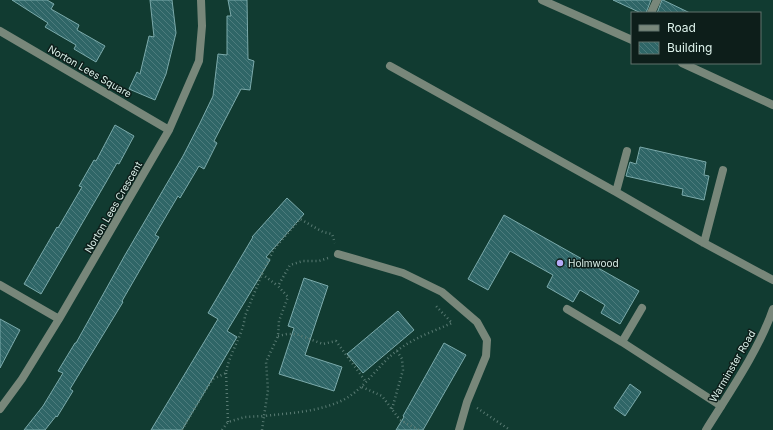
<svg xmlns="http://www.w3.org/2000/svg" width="773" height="430" font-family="Inter,sans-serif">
<defs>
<pattern id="building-back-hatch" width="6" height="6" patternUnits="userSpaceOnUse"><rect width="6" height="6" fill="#2f6667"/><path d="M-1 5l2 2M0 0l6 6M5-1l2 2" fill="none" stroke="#4d7c7d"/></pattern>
</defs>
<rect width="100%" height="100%" fill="#113b31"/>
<path fill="url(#building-back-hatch)" stroke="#7baaab" d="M 12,0 L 47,0 L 54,4 L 51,9 L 79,25 L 77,30 L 105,46 L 96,62 L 74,49 L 76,45 L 45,27 L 48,23 Z
M 150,0 L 172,0 L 176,33 L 166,74 L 155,100 L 129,89 L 137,72 L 140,74 L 149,36 L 154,37 Z
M 228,0 L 247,0 L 248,59 L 254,61 L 250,90 L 241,89 L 214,141 L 217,143 L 204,169 L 199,166 L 180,198 L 178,196 L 155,235 L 159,237 L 122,301 L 123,302 L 70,389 L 73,391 L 57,417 L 56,416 L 45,430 L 24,430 L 43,406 L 63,373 L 58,371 L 75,343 L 76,343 L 125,255 L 183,156 L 200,123 L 213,96 L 218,54 L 227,55 L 227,16 L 231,16 Z
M 613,0 L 651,0 L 646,13 L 641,13 Z
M 662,0 L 663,0 L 690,13 L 657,13 Z
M 115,125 L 134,136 L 119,164 L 117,163 L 105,184 L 41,294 L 24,284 L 57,227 L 58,228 L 82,187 L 79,186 L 94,160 L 96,161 Z
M 640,147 L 706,162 L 704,175 L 709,176 L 704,200 L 682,195 L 683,189 L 626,176 L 630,162 L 636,164 Z
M 287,198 L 304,214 L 266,257 L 270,260 L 227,331 L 237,337 L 182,430 L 151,430 L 218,319 L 208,313 L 253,237 L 252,237 Z
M 504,215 L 639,291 L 620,324 L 601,313 L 605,305 L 580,290 L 573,302 L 547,287 L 553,275 L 510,251 L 488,290 L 468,279 Z
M 304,278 L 328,286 L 305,355 L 342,367 L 334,391 L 279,374 L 294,328 L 288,326 Z
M 398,311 L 414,330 L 363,373 L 347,354 Z
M 0,319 L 20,330 L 0,368 Z
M 444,343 L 466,355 L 423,430 L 396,430 L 404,417 L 403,416 Z
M 630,384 L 641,392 L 625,416 L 614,408 Z"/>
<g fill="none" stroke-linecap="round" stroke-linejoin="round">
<path stroke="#597b73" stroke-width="2.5" stroke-dasharray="1 3" stroke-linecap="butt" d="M 328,258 L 319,261 L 303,261 L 290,265 L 278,286 L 288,297 L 279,321 L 278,336 L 266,362 L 268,390 L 264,416 C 290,413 317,412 341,401 C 365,390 377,365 398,350 C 414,338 434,331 452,323 L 436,306 L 437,304
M 262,274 L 278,286
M 278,336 L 287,334 L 296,334 L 323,344 L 336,341 L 366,382
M 226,373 L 228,422
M 362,387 L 382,396 L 400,420 L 419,430
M 477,408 L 510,430
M 392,409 L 403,370 L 402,359 L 397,351
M 182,430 L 203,394 L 213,379 L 226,373 C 229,353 243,336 245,316 L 262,274 L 274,249 L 300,219 L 323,232 L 332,234 L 335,243
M 222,430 L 228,422 L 245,417 L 264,416 L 262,430"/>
<path stroke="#78877a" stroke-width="8" d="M 651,13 L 657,0
M 390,66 L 616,192 L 704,243 L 773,280
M 616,192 L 627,151
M 704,243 L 723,170
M 567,309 L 622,342 L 721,406
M 622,342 L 642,308"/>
<path stroke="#78877a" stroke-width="8" d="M 542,0 L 632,40
M 0,31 L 169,130
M 682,63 L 773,105
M 338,254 L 403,273 L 442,292 L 477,322 L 487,340 L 486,356 L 467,402 L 459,430
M 0,285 L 59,319
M 0,409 L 22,379 L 59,319 L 169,130 L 199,61 L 202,26 L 201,0
M 706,430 C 729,393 759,350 773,309"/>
</g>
<circle fill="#b7abf8" stroke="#0d1e1a" stroke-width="1.5" cx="560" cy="263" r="4"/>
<g text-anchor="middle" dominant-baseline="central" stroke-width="3" stroke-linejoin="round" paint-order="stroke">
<g font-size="10" fill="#dcf1ea" stroke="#0d1e1a">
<text transform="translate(90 71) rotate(30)">Norton Lees Square</text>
<text transform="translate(113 207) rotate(-60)">Norton Lees Crescent</text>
<text transform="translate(732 366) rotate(-60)">Warminster Road</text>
</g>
<g font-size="10" fill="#dcf1ea" stroke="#0d1e1a" text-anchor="start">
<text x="568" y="263">Holmwood</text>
</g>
</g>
<rect x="631" y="12" width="130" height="52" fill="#0d1e1a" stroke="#60726d"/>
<rect x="639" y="25" width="20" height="6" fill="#78877a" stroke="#60726d"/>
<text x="667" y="32" font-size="12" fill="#dcf1ea">Road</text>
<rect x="639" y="42" width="20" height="12" fill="url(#building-back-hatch)" stroke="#60726d"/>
<text x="667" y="52" font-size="12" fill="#dcf1ea">Building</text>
</svg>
